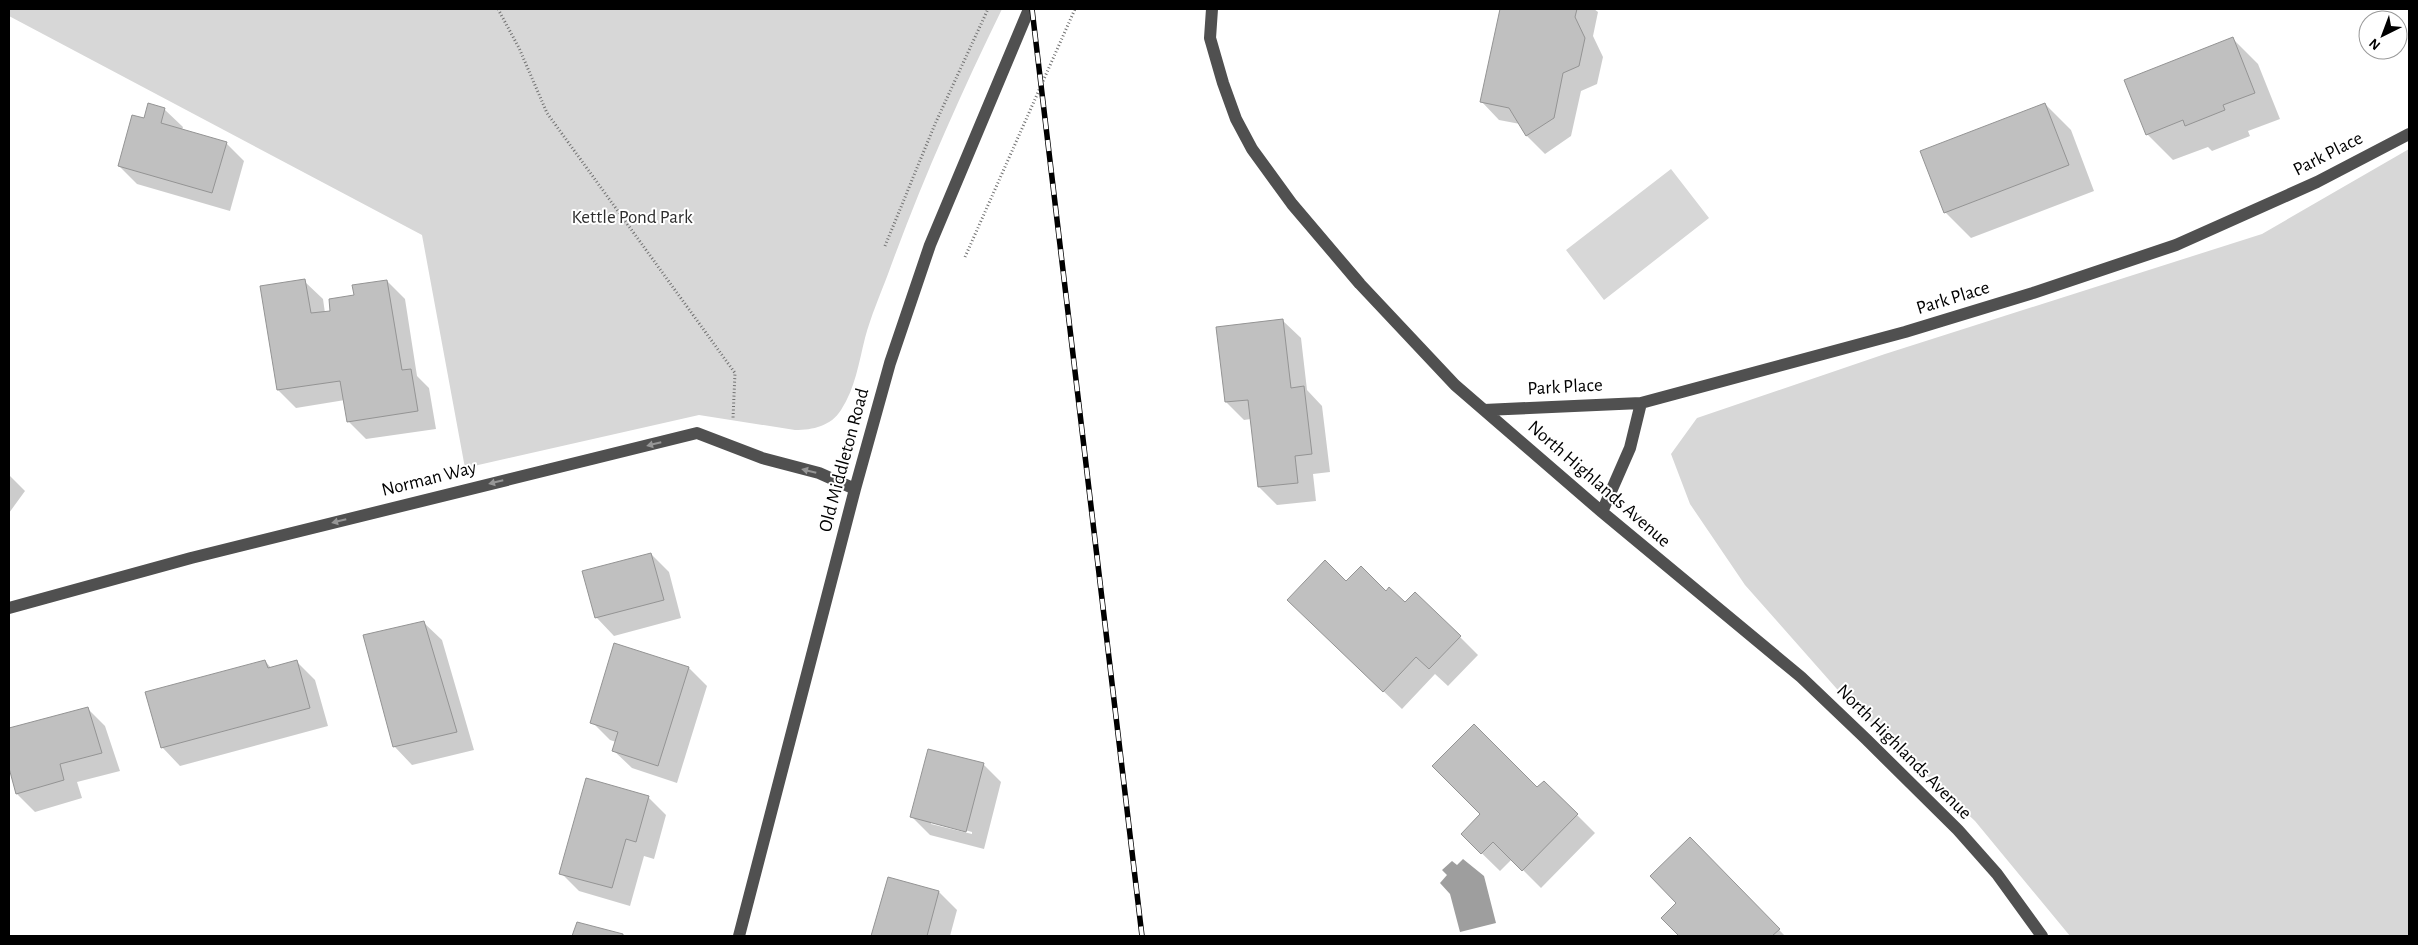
<svg xmlns="http://www.w3.org/2000/svg" width="2418" height="945" font-family="'Alegreya Sans',sans-serif">
<rect width="100%" height="100%" fill="#fff"/>
<path fill="#d7d7d7" d="M 9,9 L 1002,9 C 960,95 921,183 888,274 C 880,295 871,316 865,338 C 859,362 855,389 841,410 C 831,426 813,430 795,430 L 699,415 L 465,468 L 422,235 L 9,16 Z
M 2409,149 L 2409,936 L 2070,936 L 1975,821 L 1844,697 L 1745,585 L 1690,504 L 1671,454 L 1697,418 L 1885,354 L 2262,234 Z
M 1671,169 L 1709,218 L 1604,300 L 1566,250 Z"/>
<path fill="#9e9e9e" d="M 1463,859 L 1484,876 L 1496,923 L 1460,932 L 1450,894 L 1440,883 L 1447,875 L 1442,870 L 1452,861 L 1457,865 Z"/>
<path fill="#0003" fill-rule="evenodd" d="M 1501,9 L 1594,9 L 1598,12 L 1593,36 L 1603,57 L 1597,84 L 1581,91 L 1571,136 L 1545,154 L 1527,136 L 1520,124 L 1499,120 L 1481,101 Z
M 2232,38 L 2258,64 L 2280,119 L 2248,131 L 2250,136 L 2212,151 L 2208,147 L 2173,160 L 2147,134 Z
M 2045,104 L 2071,130 L 2094,191 L 1971,238 L 1945,212 Z
M 164,109 L 183,127 L 182,130 L 226,143 L 244,161 L 230,211 L 137,184 L 119,166 L 145,119 Z
M 304,281 L 323,299 L 325,313 L 331,312 L 355,296 L 387,281 L 405,299 L 417,376 L 429,388 L 436,429 L 366,439 L 348,421 L 345,400 L 296,408 L 278,390 Z
M 1282,320 L 1301,338 L 1307,390 L 1322,406 L 1330,472 L 1313,474 L 1316,501 L 1277,505 L 1259,487 L 1251,419 L 1244,420 L 1226,402 Z
M 9,475 L 25,491 L 9,513 Z
M 651,554 L 669,572 L 681,618 L 614,636 L 596,617 Z
M 1346,583 L 1386,592 L 1460,637 L 1478,655 L 1448,686 L 1435,674 L 1402,709 L 1307,618 Z
M 423,622 L 442,640 L 474,750 L 412,765 L 394,746 Z
M 265,661 L 272,669 L 297,662 L 315,680 L 328,726 L 180,766 L 162,747 Z
M 689,668 L 707,686 L 677,783 L 632,768 L 613,750 L 616,742 L 610,740 L 592,722 Z
M 87,708 L 105,726 L 120,771 L 77,782 L 82,798 L 35,812 L 17,794 L 9,763 L 9,729 Z
M 983,764 L 1001,782 L 984,849 L 930,835 L 912,817 ZM 931,821 L 972,832 L 972,834 L 931,824 Z
M 1544,782 L 1595,833 L 1541,888 L 1512,859 L 1500,871 L 1462,834 L 1537,789 Z
M 648,797 L 666,815 L 654,859 L 644,856 L 630,906 L 579,891 L 561,873 Z
M 1690,839 L 1785,936 L 1680,936 L 1663,918 L 1678,903 Z
M 889,879 L 939,892 L 957,910 L 950,936 L 873,936 Z"/>
<path fill="#c0c0c0" stroke="#949494" d="M 1500,9 L 1577,9 L 1575,17 L 1585,38 L 1579,66 L 1563,73 L 1554,118 L 1526,136 L 1509,108 L 1480,102 Z
M 2233,37 L 2255,93 L 2223,105 L 2225,110 L 2185,126 L 2183,120 L 2146,135 L 2124,80 Z
M 148,103 L 165,108 L 161,123 L 227,142 L 212,193 L 118,166 L 132,115 L 144,118 Z
M 2045,103 L 2069,165 L 1944,213 L 1920,151 Z
M 305,279 L 311,313 L 330,311 L 329,299 L 354,295 L 352,285 L 387,280 L 402,370 L 411,369 L 418,411 L 347,422 L 340,381 L 277,390 L 260,286 Z
M 1283,319 L 1291,388 L 1304,386 L 1312,454 L 1295,456 L 1298,483 L 1258,487 L 1248,400 L 1225,402 L 1216,327 Z
M 651,553 L 664,600 L 595,618 L 582,571 Z
M 1325,560 L 1346,581 L 1361,566 L 1386,591 L 1389,587 L 1405,602 L 1415,592 L 1461,636 L 1429,669 L 1416,657 L 1383,692 L 1287,600 Z
M 424,621 L 457,732 L 393,747 L 363,635 Z
M 614,643 L 689,667 L 658,766 L 612,751 L 618,732 L 590,723 Z
M 265,660 L 268,668 L 297,660 L 310,708 L 161,748 L 145,692 Z
M 88,707 L 102,753 L 60,764 L 64,780 L 16,794 L 9,768 L 9,728 Z
M 1474,724 L 1537,787 L 1544,781 L 1578,814 L 1522,871 L 1493,842 L 1481,854 L 1461,834 L 1480,814 L 1432,766 Z
M 928,749 L 984,763 L 966,832 L 910,817 Z
M 586,778 L 649,796 L 636,842 L 626,839 L 612,888 L 559,874 Z
M 1690,837 L 1780,929 L 1772,936 L 1679,936 L 1661,918 L 1676,903 L 1650,876 Z
M 888,877 L 939,891 L 927,936 L 871,936 Z
M 577,922 L 623,934 L 623,936 L 572,936 Z"/>
<g fill="none" stroke-linecap="round" stroke-linejoin="round">
<path stroke="#727272" stroke-width="3" stroke-dasharray="1 2.5" stroke-linecap="butt" d="M 498,9 L 519,48 L 547,113 L 735,373 L 733,418
M 885,246 L 935,124 L 988,9
M 965,257 L 1075,9"/>
<path stroke="#505050" stroke-width="12" d="M 1212,9 L 1210,38 L 1223,83 L 1236,119 L 1252,149 L 1292,204 L 1360,284 L 1455,385 L 1602,512 L 1801,677 L 1866,739 L 1958,830 L 1997,874 L 2042,936
M 1484,410 L 1641,403 L 1905,332 L 2033,293 L 2176,245 L 2317,182 L 2409,134
M 1602,512 L 1630,448 L 1641,403
M 9,608 L 191,558 L 697,433 L 762,458 L 819,473 L 855,489
M 739,936 L 855,489 L 890,363 L 930,245 L 1029,9"/>
<defs>
<path id="rail" d="M 1032,9 L 1142,936"/>
</defs>
<use href="#rail" stroke="#000" stroke-width="5.5"/>
<use href="#rail" stroke="#fff" stroke-width="4" stroke-dasharray="11" stroke-linecap="butt"/>
</g>
<defs><path id="oneway-solid" d="M-6-.8H1V-3.2L6.5 0L1 3.2V.8H-6Z" transform="scale(1.25)"/></defs>
<g fill="#969696">
<use href="#oneway-solid" transform="translate(654 444) rotate(166)"/>
<use href="#oneway-solid" transform="translate(809 471) rotate(-166)"/>
<use href="#oneway-solid" transform="translate(496 482) rotate(166)"/>
<use href="#oneway-solid" transform="translate(339 521) rotate(166)"/>
</g>
<g text-anchor="middle" dominant-baseline="central" stroke-width="4" stroke-linejoin="round" paint-order="stroke">
<g font-size="19" fill="#000" stroke="#fff">
<text transform="translate(2328 154) rotate(-27)">Park Place</text>
<text transform="translate(1953 298) rotate(-17)">Park Place</text>
<text transform="translate(1565 387) rotate(-3)">Park Place</text>
<text transform="translate(844 460) rotate(-75)">Old Middleton Road</text>
<text transform="translate(429 479) rotate(-14)">Norman Way</text>
<text transform="translate(1599 484) rotate(41)">North Highlands Avenue</text>
<text transform="translate(1904 752) rotate(45)">North Highlands Avenue</text>
</g>
<g font-size="19" fill="#2e2e2e" stroke="#fff">
<text x="632" y="217">Kettle Pond Park</text>
</g>
</g>
<rect width="2418" height="945" fill="none" stroke="#000000" stroke-width="20"/>
<g transform="translate(2383 35) rotate(222)"><circle r="24" fill="#ffffff" stroke="#999999"/>
<path d="M0-4L9 19L0 12L-9 19Z" fill="#000000"/>
<text y="-8" font-size="14" font-weight="bold" text-anchor="middle" fill="#000000">N</text>
</g>
</svg>
